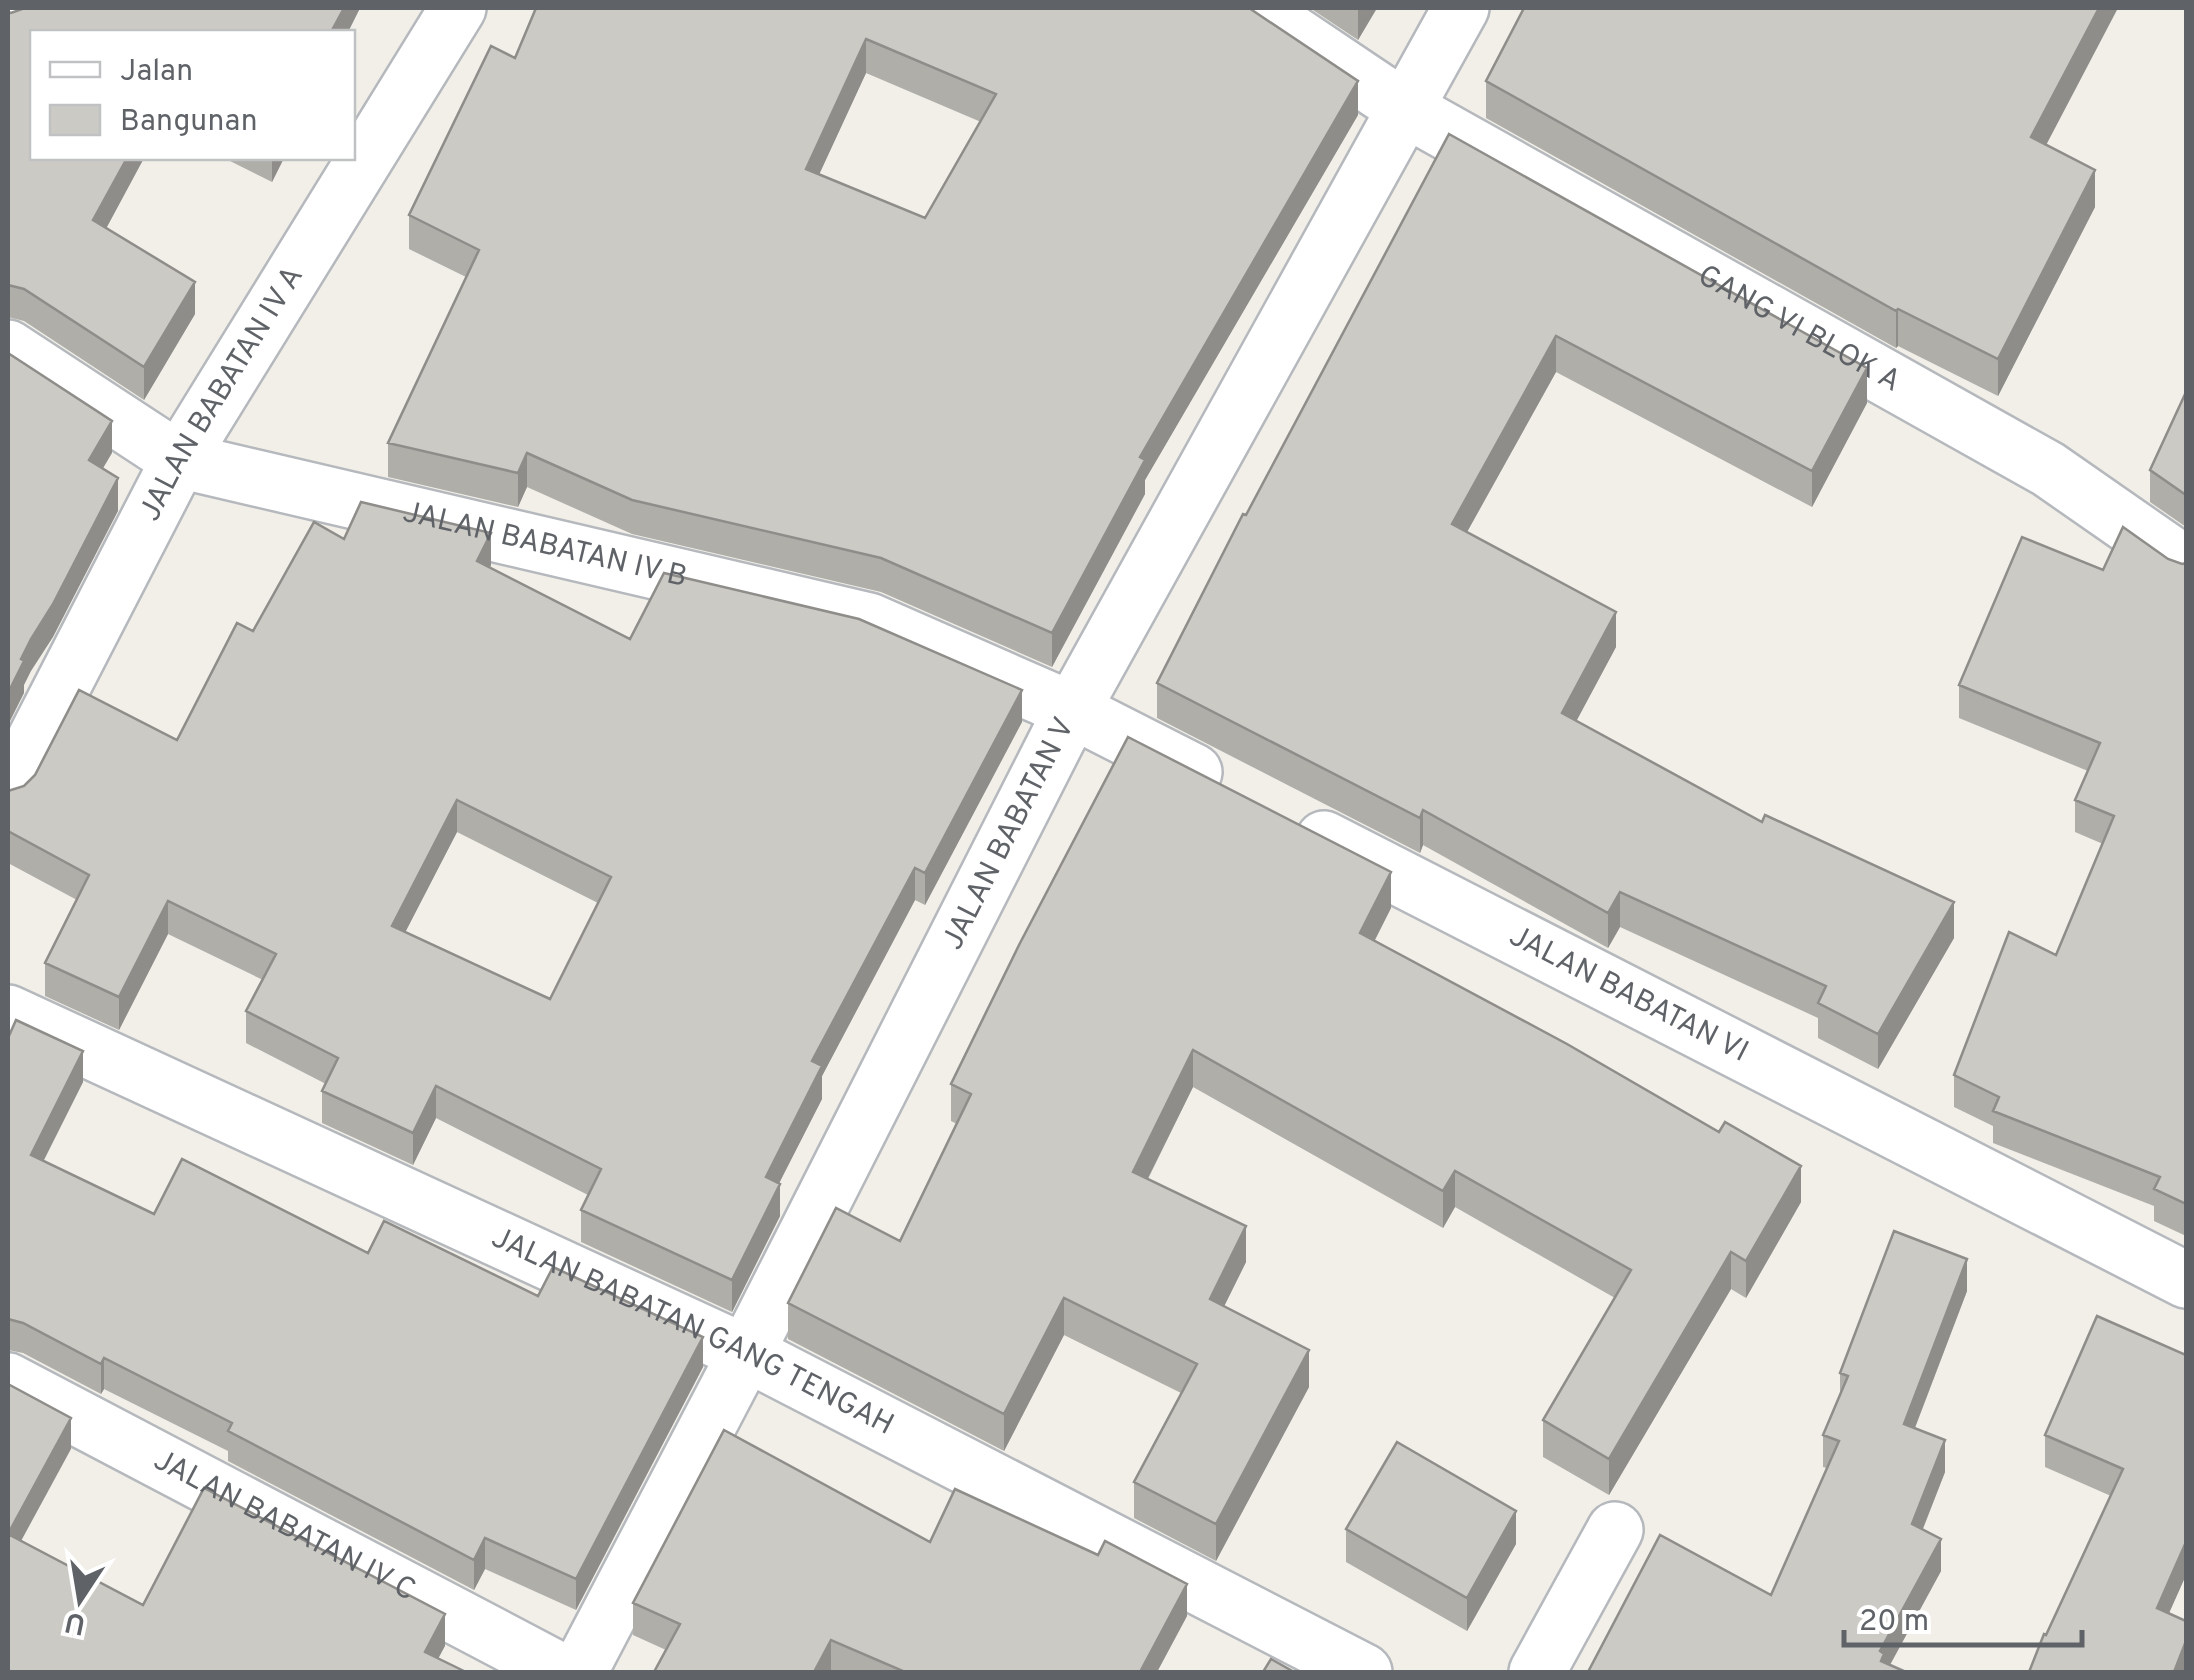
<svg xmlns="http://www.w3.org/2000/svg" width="2194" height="1680" font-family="Overpass,sans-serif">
<rect width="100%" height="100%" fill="#f1efe8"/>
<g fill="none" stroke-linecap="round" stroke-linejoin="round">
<defs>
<g id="minor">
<path id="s1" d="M 1255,8 L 1404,108 L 2048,469 L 2186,565"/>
<path d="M 8,14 L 11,8"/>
<path id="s2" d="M 8,348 L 179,460 L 869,621 L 1072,710 L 1194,772"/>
<path id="s3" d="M 8,792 L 179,460 L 458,8"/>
<path id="s4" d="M 1324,839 L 2186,1280"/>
<path id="s5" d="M 8,1013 L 746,1353 L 1364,1672"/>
<path id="s6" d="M 8,1381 L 562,1672"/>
<path id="s7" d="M 579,1672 L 746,1353 L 1072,710 L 1461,8"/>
<path d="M 1537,1672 L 1615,1530"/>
</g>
</defs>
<use href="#minor" stroke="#b5b8bc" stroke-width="60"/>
<use href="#minor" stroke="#fff" stroke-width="55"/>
</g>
<path fill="#afaea9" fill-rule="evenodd" d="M 25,8 L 360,8 L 348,32 L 32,32 L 144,158 L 106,228 L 195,314 L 144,400 L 24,321 L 8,317 L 8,12 L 11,13 Z
M 1249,8 L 1358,115 L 1145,480 L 1145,494 L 1052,667 L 881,592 L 632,534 L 527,487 L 518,507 L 388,477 L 388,443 L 466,277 L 409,249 L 409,215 L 515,58 ZM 866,73 L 981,122 L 925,218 L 819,174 Z
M 1310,8 L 1377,8 L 1358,40 Z
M 1486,81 L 2046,145 L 2095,207 L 1998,396 L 1898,346 L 1896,348 L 1486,118 Z
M 1449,134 L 1867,403 L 1812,507 L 1556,372 L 1467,532 L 1616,647 L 1576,721 L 1954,938 L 1878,1069 L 1818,1038 L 1818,1018 L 1620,927 L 1608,948 L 1423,845 L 1420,853 L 1157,718 L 1157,683 Z
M 224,158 L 284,158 L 272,182 Z
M 2186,392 L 2186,527 L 2150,502 L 2150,470 Z
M 344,539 L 491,565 L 490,567 L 630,639 L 1022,722 L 925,905 L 915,900 L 822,1076 L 822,1099 L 779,1183 L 780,1216 L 732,1312 L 581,1242 L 581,1210 L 588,1195 L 436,1118 L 413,1165 L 322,1123 L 322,1091 L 326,1084 L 246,1043 L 246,1011 L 263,980 L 168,934 L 119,1030 L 45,996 L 45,963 L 77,900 L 8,863 L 8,791 L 177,740 L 253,631 ZM 457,832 L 598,903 L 550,999 L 405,932 Z
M 2168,559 L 2182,564 L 2186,563 L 2186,1236 L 2154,1221 L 2154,1206 L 1993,1143 L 1993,1126 L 1954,1107 L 1954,1075 L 2056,955 L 2103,844 L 2075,832 L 2075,800 L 2088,771 L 1959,718 L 1959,685 L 2103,570 Z
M 1391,908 L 1375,940 L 1801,1202 L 1746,1298 L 1731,1289 L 1609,1495 L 1543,1457 L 1543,1420 L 1615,1298 L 1455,1207 L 1443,1228 L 1193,1087 L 1148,1179 L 1246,1262 L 1224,1306 L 1309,1387 L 1216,1561 L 1134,1518 L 1134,1482 L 1181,1393 L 1064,1335 L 1004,1451 L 788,1339 L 788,1303 L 900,1241 L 957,1124 L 951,1121 L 951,1084 Z
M 8,1038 L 83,1082 L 43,1161 L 154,1214 L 368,1253 L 538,1296 L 703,1367 L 576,1610 L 485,1569 L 474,1590 L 228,1461 L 228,1451 L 104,1389 L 101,1394 L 23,1353 L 8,1350 Z
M 1967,1291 L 1915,1428 L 1945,1472 L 1923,1529 L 1941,1571 L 1890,1665 L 1588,1672 L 1771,1595 L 1827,1468 L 1823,1467 L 1823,1435 L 1840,1395 L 1840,1373 Z
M 2186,1355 L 2186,1575 L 2169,1613 L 2046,1635 L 2111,1496 L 2045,1467 L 2045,1435 Z
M 1346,1529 L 1516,1544 L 1467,1631 L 1346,1562 Z
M 930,1542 L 1187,1616 L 1157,1672 L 654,1672 L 666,1650 L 633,1635 L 633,1603 Z"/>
<path fill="#8f8d8a" d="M 344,8 L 360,8 L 348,32 L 331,32 Z
M 1358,8 L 1377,8 L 1358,40 Z
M 2099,8 L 2118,8 L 2031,174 L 2031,137 Z
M 866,39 L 866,73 L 806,203 L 806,169 Z
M 1358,81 L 1358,115 L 1145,480 L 1145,494 L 1052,667 L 1052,633 L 1140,457 Z
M 127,158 L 144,158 L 93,253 L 93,220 Z
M 272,158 L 284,158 L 272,182 Z
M 2095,170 L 2095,207 L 1998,396 L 1998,359 Z
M 195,282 L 195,314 L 144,400 L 144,367 Z
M 9,284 L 9,317 L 8,317 L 8,285 Z
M 1898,309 L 1898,346 L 1896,348 L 1896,311 Z
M 1556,336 L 1556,372 L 1452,559 L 1452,524 Z
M 1867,368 L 1867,403 L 1812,507 L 1812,471 Z
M 112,421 L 112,453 L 89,492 L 89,460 Z
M 527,453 L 527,487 L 518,507 L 518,473 Z
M 118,478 L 118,511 L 53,637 L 31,671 L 24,685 L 24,693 L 8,725 L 8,693 L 21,659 Z
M 491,533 L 491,565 L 477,593 L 477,561 Z
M 1616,612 L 1616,647 L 1562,748 L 1562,713 Z
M 1022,690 L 1022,722 L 925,905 L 925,873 Z
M 457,800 L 457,832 L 392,958 L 392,926 Z
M 1423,810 L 1423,845 L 1420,853 L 1420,818 Z
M 915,868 L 915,900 L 822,1076 L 822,1099 L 766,1209 L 766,1177 L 812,1061 Z
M 1391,872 L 1391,908 L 1360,969 L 1360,933 Z
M 1620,892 L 1620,927 L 1608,948 L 1608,913 Z
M 168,901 L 168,934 L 119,1030 L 119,997 Z
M 1954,902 L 1954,938 L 1878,1069 L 1878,1034 Z
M 1193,1050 L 1193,1087 L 1133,1208 L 1133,1172 Z
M 83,1051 L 83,1082 L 31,1186 L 31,1155 Z
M 436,1086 L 436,1118 L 413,1165 L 413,1133 Z
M 1801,1166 L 1801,1202 L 1746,1298 L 1746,1261 Z
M 1455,1171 L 1455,1207 L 1443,1228 L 1443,1191 Z
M 780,1184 L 780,1216 L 732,1312 L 732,1280 Z
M 1246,1226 L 1246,1262 L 1210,1335 L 1210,1299 Z
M 1731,1252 L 1731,1289 L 1609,1495 L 1609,1459 Z
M 1967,1259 L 1967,1291 L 1904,1456 L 1904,1424 Z
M 1064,1298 L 1064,1335 L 1004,1451 L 1004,1414 Z
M 703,1337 L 703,1367 L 576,1610 L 576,1579 Z
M 1309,1350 L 1309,1387 L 1216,1561 L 1216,1524 Z
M 104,1358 L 104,1389 L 101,1394 L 101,1364 Z
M 71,1418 L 71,1449 L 8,1565 L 8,1534 Z
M 1945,1440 L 1945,1472 L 1912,1556 L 1912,1524 Z
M 1516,1511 L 1516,1544 L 1467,1631 L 1467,1598 Z
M 485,1538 L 485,1569 L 474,1590 L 474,1560 Z
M 1941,1539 L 1941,1571 L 1886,1672 L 1880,1672 L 1880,1651 Z
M 2186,1542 L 2186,1575 L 2157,1640 L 2157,1608 Z
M 1187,1584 L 1187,1616 L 1157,1672 L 1140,1672 Z
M 445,1614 L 445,1646 L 431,1672 L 425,1652 Z
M 831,1640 L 831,1672 L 814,1672 Z
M 2186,1641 L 2186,1672 L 2174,1672 Z"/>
<path fill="#cccac5" stroke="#8f8d8a" stroke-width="2.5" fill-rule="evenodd" d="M 25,8 L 344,8 L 331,32 L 32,32 L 32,158 L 127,158 L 93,220 L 195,282 L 144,367 L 24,289 L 8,285 L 8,12 L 11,13 Z
M 536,8 L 1249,8 L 1358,81 L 1140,457 L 1145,460 L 1052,633 L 881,558 L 632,500 L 527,453 L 518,473 L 388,443 L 479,250 L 409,215 L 491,46 L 515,58 ZM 866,39 L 996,94 L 925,218 L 806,169 Z
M 1524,8 L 2099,8 L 2031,137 L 2095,170 L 1998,359 L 1898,309 L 1896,311 L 1486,81 Z
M 1449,134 L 1867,368 L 1812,471 L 1556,336 L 1452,524 L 1616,612 L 1562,713 L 1762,822 L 1765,815 L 1954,902 L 1878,1034 L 1818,1003 L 1826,986 L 1620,892 L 1608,913 L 1423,810 L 1420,818 L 1157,683 L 1243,514 L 1246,515 Z
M 8,353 L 112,421 L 89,460 L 118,478 L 53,604 L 31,639 L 21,659 L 24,661 L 8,693 Z
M 2186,392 L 2186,495 L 2150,470 Z
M 361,502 L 491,533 L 477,561 L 630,639 L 664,573 L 859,619 L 1022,690 L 925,873 L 915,868 L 812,1061 L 822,1066 L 766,1177 L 780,1184 L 732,1280 L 581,1210 L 601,1169 L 436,1086 L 413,1133 L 322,1091 L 338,1058 L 246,1011 L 276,954 L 168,901 L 119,997 L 45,963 L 89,875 L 8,831 L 8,791 L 24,786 L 35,775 L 79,690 L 177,740 L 237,623 L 253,631 L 314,522 L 344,539 ZM 457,800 L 611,877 L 550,999 L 392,926 Z
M 2123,527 L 2168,559 L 2182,564 L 2186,563 L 2186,1204 L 2154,1189 L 2160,1177 L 1993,1111 L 1999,1097 L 1954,1075 L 2009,932 L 2056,955 L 2114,816 L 2075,800 L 2100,743 L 1959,685 L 2022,537 L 2103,570 Z
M 1128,737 L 1391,872 L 1360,933 L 1567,1044 L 1719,1132 L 1725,1122 L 1801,1166 L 1746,1261 L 1731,1252 L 1609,1459 L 1543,1420 L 1631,1270 L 1455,1171 L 1443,1191 L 1193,1050 L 1133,1172 L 1246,1226 L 1210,1299 L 1309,1350 L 1216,1524 L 1134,1482 L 1197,1364 L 1064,1298 L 1004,1414 L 788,1303 L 836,1208 L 900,1241 L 971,1094 L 951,1084 L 1019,945 Z
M 16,1020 L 83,1051 L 31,1155 L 154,1214 L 182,1159 L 368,1253 L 384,1221 L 538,1296 L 553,1267 L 703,1337 L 576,1579 L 485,1538 L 474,1560 L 228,1431 L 232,1423 L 104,1358 L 101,1364 L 23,1323 L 8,1319 L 8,1038 Z
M 1894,1231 L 1967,1259 L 1904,1424 L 1945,1440 L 1912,1524 L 1941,1539 L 1880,1651 L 1884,1654 L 1881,1661 L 1906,1672 L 1588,1672 L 1660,1535 L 1771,1595 L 1839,1441 L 1823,1435 L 1848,1376 L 1840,1373 Z
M 2097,1316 L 2186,1355 L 2186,1542 L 2157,1608 L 2186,1621 L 2186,1641 L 2174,1672 L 2029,1672 L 2044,1634 L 2046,1635 L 2123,1469 L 2045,1435 Z
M 8,1384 L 71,1418 L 8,1534 L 143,1605 L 204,1488 L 445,1614 L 425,1652 L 466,1672 L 8,1672 Z
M 724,1430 L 930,1542 L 955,1489 L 1098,1555 L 1105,1541 L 1187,1584 L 1140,1672 L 905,1672 L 831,1640 L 814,1672 L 654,1672 L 680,1624 L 633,1603 Z
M 1397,1442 L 1516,1511 L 1467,1598 L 1346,1529 Z
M 1271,1659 L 1294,1672 L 1263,1672 Z"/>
<g text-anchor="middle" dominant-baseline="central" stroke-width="8" stroke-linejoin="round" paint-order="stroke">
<g font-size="30" fill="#5f6368" stroke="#fff">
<text stroke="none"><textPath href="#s1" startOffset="632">GANG VI BLOK A</textPath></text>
<text stroke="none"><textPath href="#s3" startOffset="452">JALAN BABATAN IV A</textPath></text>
<text stroke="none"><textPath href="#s2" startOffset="580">JALAN BABATAN IV B</textPath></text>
<text stroke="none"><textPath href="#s7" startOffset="942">JALAN BABATAN V</textPath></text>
<text stroke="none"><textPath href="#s4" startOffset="342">JALAN BABATAN VI</textPath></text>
<text stroke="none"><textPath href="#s5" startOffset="755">JALAN BABATAN GANG TENGAH</textPath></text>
<text stroke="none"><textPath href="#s6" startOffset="312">JALAN BABATAN IV C</textPath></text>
</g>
</g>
<rect width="2194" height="1680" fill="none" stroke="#5f6368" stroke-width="20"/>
<rect x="30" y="30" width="325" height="130" fill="#ffffff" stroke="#bfc1c3" stroke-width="2.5"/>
<rect x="50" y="62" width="50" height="15" fill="#ffffff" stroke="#bfc1c3" stroke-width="2.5"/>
<text x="120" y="80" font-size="30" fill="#5f6368">Jalan</text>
<rect x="50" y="105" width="50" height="30" fill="#cccac5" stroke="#bfc1c3" stroke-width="2.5"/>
<text x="120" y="130" font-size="30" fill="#5f6368">Bangunan</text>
<g transform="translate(80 1600) rotate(192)" stroke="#ffffff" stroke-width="8" paint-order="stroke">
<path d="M0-8L18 38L0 25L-18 38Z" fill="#5f6368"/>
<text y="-15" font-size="28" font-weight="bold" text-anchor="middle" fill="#5f6368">U</text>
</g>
<path d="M1844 1630v15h238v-15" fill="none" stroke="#5f6368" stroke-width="5"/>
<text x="1859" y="1630" font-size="30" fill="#5f6368" stroke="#ffffff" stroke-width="8" paint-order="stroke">20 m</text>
</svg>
